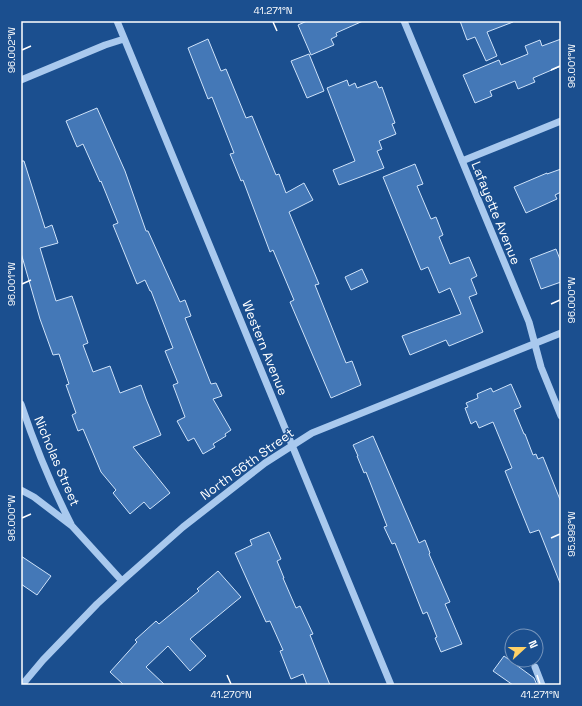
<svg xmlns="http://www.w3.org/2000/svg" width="582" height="706" font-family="'Space Grotesk',sans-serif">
<rect width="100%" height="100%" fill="#1b4f8f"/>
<path fill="#4478b7" stroke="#cfe3fa" d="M 307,21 L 363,21 L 336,33 L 337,36 L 331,39 L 334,45 L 311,55 L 298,25 Z
M 460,21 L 513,21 L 513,22 L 487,32 L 497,56 L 486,61 L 475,37 L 467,40 Z
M 208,39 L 221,71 L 226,69 L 246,118 L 252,116 L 276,175 L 279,174 L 286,193 L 304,183 L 313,200 L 289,212 L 319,284 L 315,285 L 346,363 L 352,361 L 361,385 L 331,398 L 290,302 L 294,300 L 273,250 L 270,252 L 243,180 L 241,181 L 230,154 L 234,153 L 212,97 L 208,99 L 188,48 Z
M 561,39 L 561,66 L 533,78 L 535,82 L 518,89 L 515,81 L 490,91 L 492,96 L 475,103 L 463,75 L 499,60 L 501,65 L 528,54 L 525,46 L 540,40 L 542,46 Z
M 309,54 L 324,91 L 307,98 L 291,61 Z
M 347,80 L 349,86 L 355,83 L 357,88 L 376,81 L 379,88 L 382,87 L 395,123 L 392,124 L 396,134 L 379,141 L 382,149 L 377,151 L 384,168 L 339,185 L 333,170 L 355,161 L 327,88 Z
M 97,108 L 125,171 L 146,231 L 148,231 L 180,302 L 185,300 L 191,316 L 185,318 L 211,384 L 216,383 L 222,396 L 213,399 L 231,430 L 225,434 L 226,436 L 213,444 L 215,447 L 203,454 L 194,438 L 188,441 L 177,421 L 185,417 L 173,385 L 178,383 L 165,351 L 173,348 L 151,291 L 150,291 L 145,280 L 137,284 L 113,225 L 118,223 L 101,181 L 100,182 L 83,144 L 77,147 L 66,121 Z
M 21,161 L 24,161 L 45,228 L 52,225 L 58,243 L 40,248 L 56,301 L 72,296 L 88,343 L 83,345 L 93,372 L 110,366 L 120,393 L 141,385 L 146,399 L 161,435 L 133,447 L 170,493 L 150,509 L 144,502 L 130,514 L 113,493 L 116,490 L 101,472 L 83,429 L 78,431 L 72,415 L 76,413 L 66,385 L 69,384 L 59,354 L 53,355 L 40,319 L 21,253 Z
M 415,164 L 423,184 L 417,186 L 431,219 L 436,217 L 443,235 L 439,237 L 450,264 L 469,257 L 477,276 L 471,279 L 477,294 L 469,297 L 483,332 L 449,346 L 446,340 L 410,355 L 402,336 L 461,314 L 450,288 L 439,293 L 428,267 L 421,270 L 383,177 Z
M 561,169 L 561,192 L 555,195 L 557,199 L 526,213 L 514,187 L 547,173 L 547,174 Z
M 556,249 L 561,262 L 561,282 L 541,289 L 530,259 Z
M 362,269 L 368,282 L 351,290 L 345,277 Z
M 511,384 L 521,407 L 514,410 L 524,434 L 525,434 L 533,455 L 536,454 L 538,459 L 543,457 L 561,502 L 561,583 L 560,583 L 539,530 L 530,533 L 505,471 L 512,468 L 493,422 L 479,428 L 476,421 L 471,424 L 465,408 L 468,407 L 466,403 L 478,398 L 477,394 L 491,388 L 493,392 Z
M 373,436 L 419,543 L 425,540 L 430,553 L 429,554 L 450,602 L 445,604 L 462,644 L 441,652 L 435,638 L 437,637 L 427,612 L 423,614 L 395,543 L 392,544 L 384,527 L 387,526 L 366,472 L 364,473 L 357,456 L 358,456 L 353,445 Z
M 269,532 L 281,559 L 277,561 L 284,578 L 283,578 L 296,608 L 300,606 L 313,634 L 310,635 L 330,685 L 307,685 L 303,674 L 291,679 L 280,651 L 283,650 L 270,621 L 266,622 L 235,553 L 252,545 L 250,540 Z
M 21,556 L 51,576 L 37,595 L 21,584 Z
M 218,571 L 241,597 L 190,639 L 206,656 L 190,671 L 168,646 L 146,667 L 165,685 L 124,685 L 110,672 L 137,642 L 135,640 L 156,621 L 159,624 L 199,591 L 197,589 Z
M 504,656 L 534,678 L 537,685 L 513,685 L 493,671 Z"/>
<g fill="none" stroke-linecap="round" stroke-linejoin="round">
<path stroke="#a9c9ee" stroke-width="7" d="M 117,21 L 391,685
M 404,21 L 529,322 L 541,367 L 561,416
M 21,80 L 105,45 L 124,39
M 462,161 L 561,121
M 21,404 C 35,446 51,485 71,524
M 21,490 L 34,497 L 72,526 L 122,581
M 535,667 L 542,685
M 22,685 L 43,660 L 97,604 L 122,581 L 183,527 L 265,463 L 312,433 L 561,333"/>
</g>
<path fill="none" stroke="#fff" stroke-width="1.5" d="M 273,22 L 277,31M 22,50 L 31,46M 551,70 L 560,66M 22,284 L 31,280M 551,304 L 560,300M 22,518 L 31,514M 551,538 L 560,534M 227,675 L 231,684M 537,675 L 540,684"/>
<g text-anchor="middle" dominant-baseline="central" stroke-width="3" stroke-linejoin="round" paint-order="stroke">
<g font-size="13" fill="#fff" stroke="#1b4f8f">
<text transform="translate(496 213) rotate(68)">Lafayette Avenue</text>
<text transform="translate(265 348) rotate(68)">Western Avenue</text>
<text transform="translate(57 461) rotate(67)">Nicholas Street</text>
<text transform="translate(247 464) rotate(-36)">North 56th Street</text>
</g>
</g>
<rect width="582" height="706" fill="none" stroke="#1b4f8f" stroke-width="44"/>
<g transform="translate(524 648) rotate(68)"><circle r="19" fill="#1b4f8f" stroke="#7695bc"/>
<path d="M0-3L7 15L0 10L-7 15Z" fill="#ffd166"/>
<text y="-6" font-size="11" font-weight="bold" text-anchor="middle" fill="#ffffff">N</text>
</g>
<rect x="22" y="22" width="538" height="662" fill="none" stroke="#fff" stroke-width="1.5"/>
<g font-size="10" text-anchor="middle" fill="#fff">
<text x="273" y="14">41.271°N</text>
<text transform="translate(11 50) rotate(-90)" y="4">96.002°W</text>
<text transform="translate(571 66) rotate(-90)" y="4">96.001°W</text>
<text transform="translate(11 284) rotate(-90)" y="4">96.001°W</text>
<text transform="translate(571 300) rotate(-90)" y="4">96.000°W</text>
<text transform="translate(11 518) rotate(-90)" y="4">96.000°W</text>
<text transform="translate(571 534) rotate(-90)" y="4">95.999°W</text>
<text x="231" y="698">41.270°N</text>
<text x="540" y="698">41.271°N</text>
</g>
</svg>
